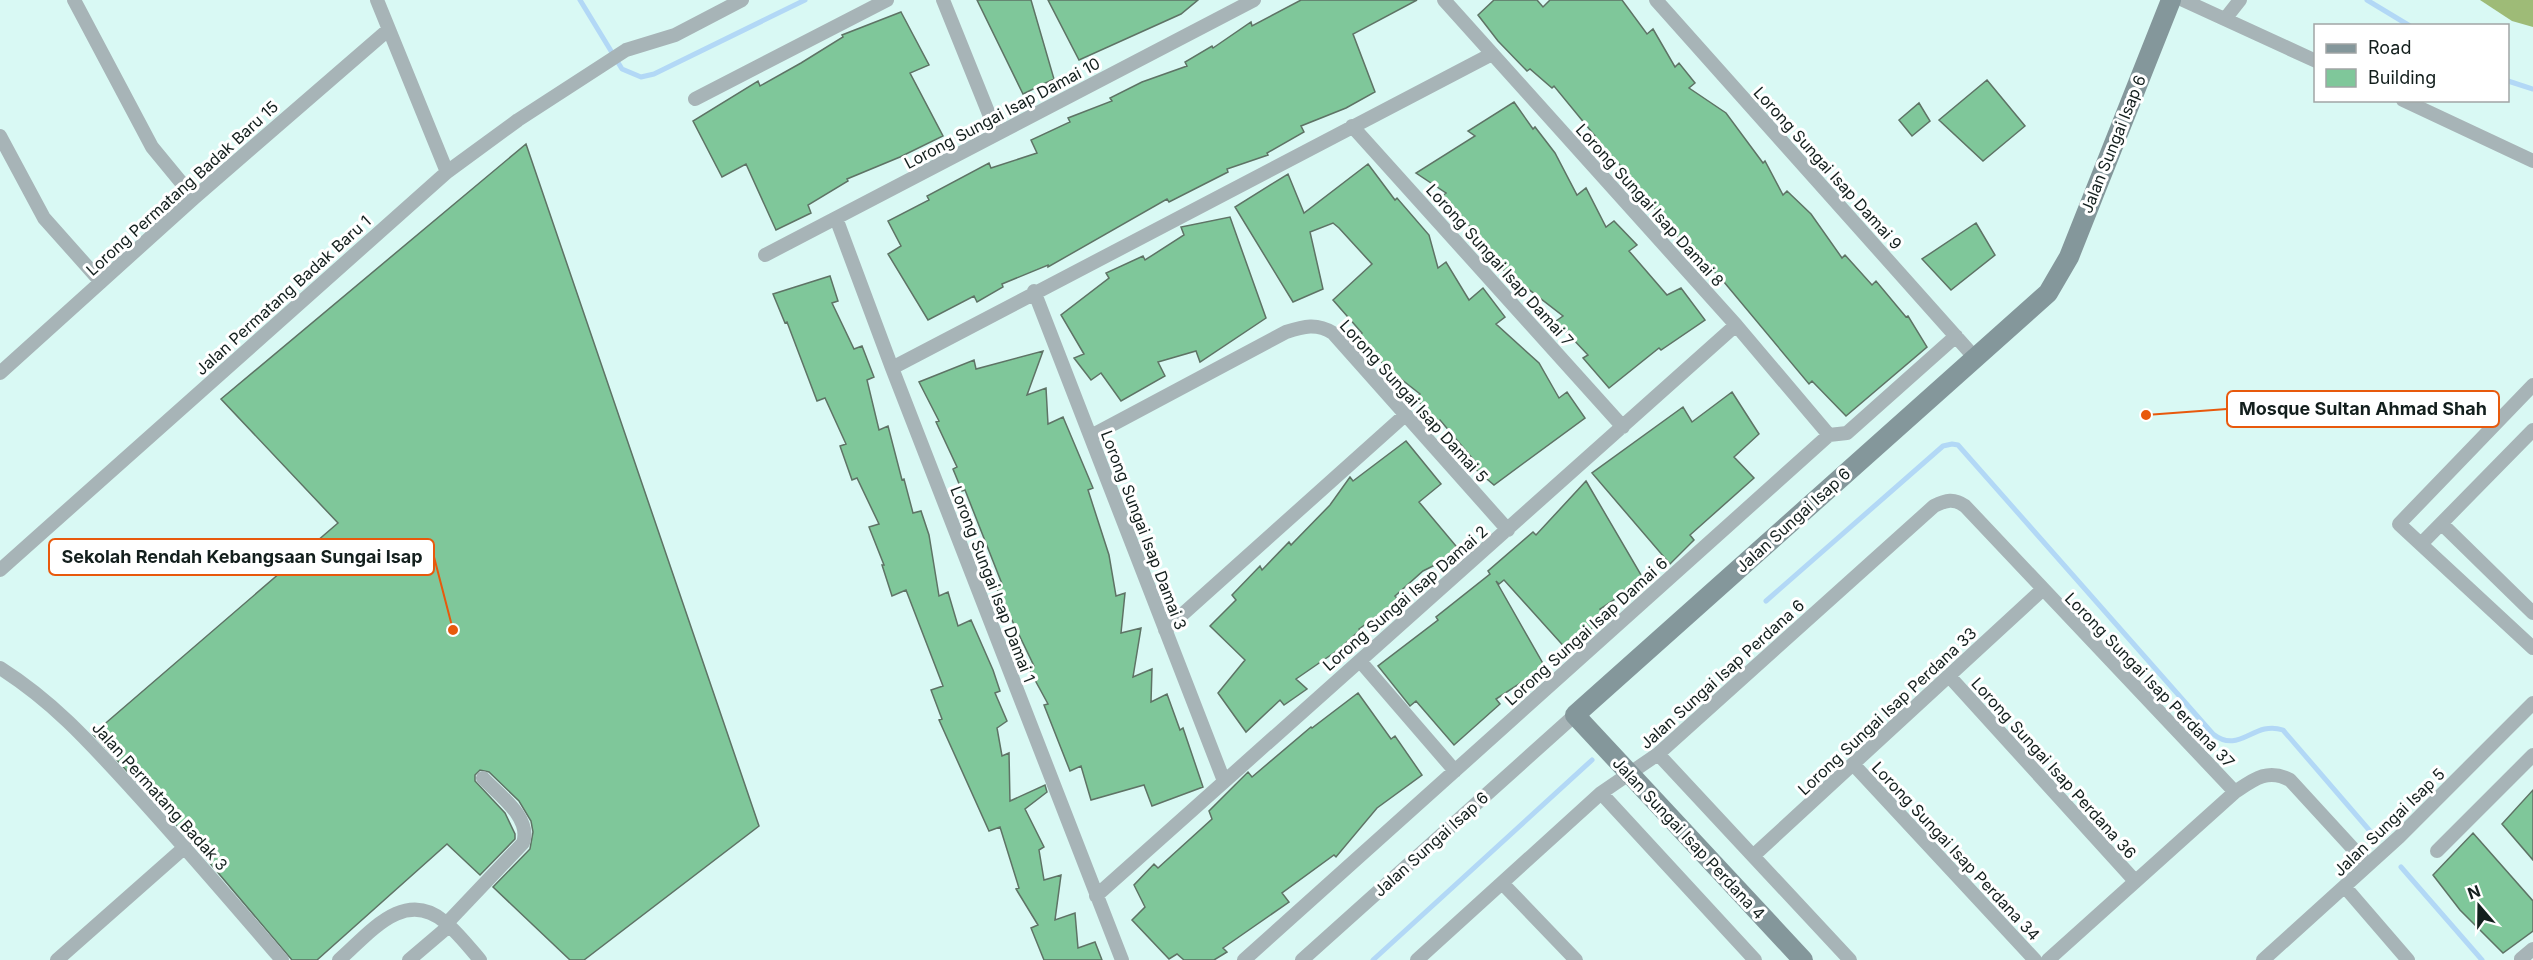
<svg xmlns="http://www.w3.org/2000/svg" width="2533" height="960" font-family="Inter,sans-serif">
<rect width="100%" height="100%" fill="#d9f9f4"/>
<path fill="#9ebb77" d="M 2480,0 L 2533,0 L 2533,27 L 2512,21 Z"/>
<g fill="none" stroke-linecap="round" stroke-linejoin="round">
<path stroke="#b2d8f6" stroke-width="5" d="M 580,0 L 622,69 L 641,77 L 654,74 L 805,0
M 2367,0 L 2410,26
M 2508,81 L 2533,89
M 1766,601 L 1943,446 L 1952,444 L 1958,445 L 2213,734 C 2240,755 2253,720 2283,730 L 2376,838
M 2401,867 L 2482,960
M 1373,960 L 1592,760"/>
</g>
<path fill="#7fc79a" stroke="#5e7365" stroke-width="1.5" d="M 977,0 L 1031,0 L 1054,79 L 1023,94 Z
M 1048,0 L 1198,0 L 1181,14 L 1079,60 Z
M 1301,0 L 1417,0 L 1353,34 L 1375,92 L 1346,108 L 1301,126 L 1304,132 L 1267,153 L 1268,155 L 1227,169 L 1228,172 L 1169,202 L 1167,199 L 1048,267 L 1048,265 L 1002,284 L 1003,287 L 977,302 L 974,296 L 928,320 L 888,254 L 901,246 L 888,221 L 929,200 L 927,196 L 989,163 L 991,168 L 1037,153 L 1031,140 L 1070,122 L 1068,118 L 1112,101 L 1110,98 L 1142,82 L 1187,66 L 1185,62 L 1212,46 L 1213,48 L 1251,22 L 1252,26 Z
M 1494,0 L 1537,0 L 1543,7 L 1550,0 L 1622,0 L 1647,34 L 1653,29 L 1675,67 L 1679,63 L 1695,83 L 1689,88 L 1726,113 L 1763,163 L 1765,161 L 1783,195 L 1787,191 L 1811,214 L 1842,258 L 1845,255 L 1872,285 L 1876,281 L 1906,317 L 1908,316 L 1927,347 L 1846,416 L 1812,381 L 1809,384 L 1724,282 L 1700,257 L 1698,259 L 1675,234 L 1615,159 L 1611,162 L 1590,141 L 1595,136 L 1554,86 L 1552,88 L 1530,69 L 1527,71 L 1498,41 L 1478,15 Z
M 901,12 L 929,65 L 910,73 L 943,136 L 900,157 L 847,179 L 848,181 L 808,205 L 811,213 L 776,230 L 746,164 L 722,177 L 693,121 L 758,81 L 760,86 L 801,63 L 843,37 L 842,35 Z
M 1987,80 L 2025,126 L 1983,161 L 1939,120 Z
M 1514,102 L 1533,129 L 1535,127 L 1555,153 L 1577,195 L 1586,188 L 1606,227 L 1614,221 L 1637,245 L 1629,251 L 1667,295 L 1681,288 L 1705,320 L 1661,350 L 1659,348 L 1609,388 L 1583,358 L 1588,355 L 1556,321 L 1563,316 L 1501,268 L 1467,223 L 1461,228 L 1438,199 L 1446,193 L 1416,173 L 1475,136 L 1468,131 Z
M 1919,103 L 1930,121 L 1912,136 L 1899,120 Z
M 526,144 L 759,826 L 584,960 L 570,960 L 493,887 L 530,849 L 533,832 L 531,821 L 519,801 L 489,772 L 480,770 L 475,775 L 475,781 L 505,813 L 515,834 L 515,839 L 480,875 L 447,844 L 317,960 L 292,960 L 192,842 L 93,734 L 338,523 L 221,399 Z
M 1368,164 L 1395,200 L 1397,198 L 1429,235 L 1438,268 L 1446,262 L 1469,300 L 1483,288 L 1505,317 L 1496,324 L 1539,363 L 1559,398 L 1567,392 L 1585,418 L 1494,485 L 1473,467 L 1477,464 L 1440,420 L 1436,423 L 1416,398 L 1420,394 L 1387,368 L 1357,336 L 1362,333 L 1333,300 L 1372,264 L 1339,228 L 1333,223 L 1310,232 L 1323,289 L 1293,302 L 1235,207 L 1288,174 L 1304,213 Z
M 1230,217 L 1266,318 L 1200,362 L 1196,351 L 1158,362 L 1165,376 L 1121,401 L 1101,373 L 1091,380 L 1074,358 L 1084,354 L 1061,315 L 1109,278 L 1106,273 L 1143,256 L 1145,260 L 1184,235 L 1181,227 Z
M 1976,223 L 1995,255 L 1951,290 L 1922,259 Z
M 830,276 L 838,301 L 832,303 L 854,349 L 862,346 L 874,377 L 867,380 L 879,430 L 888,426 L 902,480 L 904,479 L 913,513 L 921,511 L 929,535 L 939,596 L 948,592 L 958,626 L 971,620 L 993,670 L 1000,691 L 995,693 L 1007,721 L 997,728 L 1002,756 L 1009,753 L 1010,801 L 1045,785 L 1047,792 L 1025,809 L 1044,847 L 1039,850 L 1044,880 L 1061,875 L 1055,920 L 1075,913 L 1078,948 L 1095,942 L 1102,960 L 1044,960 L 1031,928 L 1038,925 L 1016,889 L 1019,888 L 1000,827 L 989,831 L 939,720 L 942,719 L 931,690 L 943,686 L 906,590 L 892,596 L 882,565 L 884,565 L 869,527 L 879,524 L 857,478 L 852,480 L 840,446 L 846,444 L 825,398 L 817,401 L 787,322 L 785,323 L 773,294 Z
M 1043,351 L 1027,395 L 1046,388 L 1048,424 L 1063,417 L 1093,488 L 1088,490 L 1109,555 L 1116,596 L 1125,593 L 1121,633 L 1141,628 L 1133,677 L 1152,669 L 1151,702 L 1167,694 L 1180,730 L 1183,728 L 1203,787 L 1152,806 L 1144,785 L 1091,800 L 1081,766 L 1070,771 L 1044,705 L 1048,704 L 1029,669 L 1034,666 L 996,587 L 1002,584 L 965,490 L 962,491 L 953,469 L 957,467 L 936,422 L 939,421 L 919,382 L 974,360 L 976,369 Z
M 1732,392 L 1759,434 L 1734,457 L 1754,478 L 1690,535 L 1694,540 L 1670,564 L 1592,473 L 1683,407 L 1692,422 Z
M 1406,441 L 1441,484 L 1419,502 L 1461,552 L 1423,571 L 1395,596 L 1399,600 L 1359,629 L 1360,630 L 1338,650 L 1296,679 L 1307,689 L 1284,705 L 1280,700 L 1246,732 L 1218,693 L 1245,660 L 1210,626 L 1236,600 L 1232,595 L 1260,566 L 1262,570 L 1289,542 L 1291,545 L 1330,505 L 1350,477 L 1353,481 Z
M 1586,481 L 1644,580 L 1600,609 L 1606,615 L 1568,651 L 1504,580 L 1499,584 L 1496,581 L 1545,667 L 1496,699 L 1500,704 L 1454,745 L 1416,701 L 1410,706 L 1378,666 L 1438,620 L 1436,617 L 1490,574 L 1488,571 L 1533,532 L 1536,535 Z
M 1358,693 L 1391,739 L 1395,736 L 1422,775 L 1377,808 L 1336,857 L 1334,855 L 1282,893 L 1289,902 L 1223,948 L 1227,952 L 1214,960 L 1184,960 L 1177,954 L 1169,959 L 1132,920 L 1145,907 L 1134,885 L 1154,864 L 1158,868 L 1212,819 L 1209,811 L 1248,772 L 1252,777 L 1311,727 L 1312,728 Z
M 2533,790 L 2533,860 L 2502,824 Z
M 2473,833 L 2533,901 L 2533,931 L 2503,953 L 2460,910 L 2433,875 Z"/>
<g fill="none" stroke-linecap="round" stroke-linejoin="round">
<path stroke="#a7b4b7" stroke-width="14" d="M 74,0 L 152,147 L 194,198
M 377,0 L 447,172
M 943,0 L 997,134
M 1444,0 L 1736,325 L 1829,435
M 1656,0 L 1976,359
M 2183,0 L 2316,61
M 2225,19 L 2240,0
M 695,99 L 887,0
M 2403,100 L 2533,161
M 1352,126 L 1623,427
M 0,136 L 44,218 L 101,282
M 836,218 L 892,368 L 1122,960
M 765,255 L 1254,0
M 1034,291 L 1224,781
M 892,368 L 1492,54
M 0,373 L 194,198 L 388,30
M 2533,385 L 2399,524 L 2533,648
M 1091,436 L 1286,332 C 1304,326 1317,323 1333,333 L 1508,530
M 2442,524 L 2533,613
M 2421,544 L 2533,430
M 0,570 L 447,172 L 518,120 L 626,50 L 675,35 L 742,0
M 1165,630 L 1405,415
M 1360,661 L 1455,771
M 0,668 C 55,703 91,744 134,791 C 185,847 233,903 282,960
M 1949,676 L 2135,881
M 1658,754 L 1850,960
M 1853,764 L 2035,960
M 1601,793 L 1755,960
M 2437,851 L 2533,755
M 1753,856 L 2042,590
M 1503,884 L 1576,960
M 2345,887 L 2408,960
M 1096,896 L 1736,325
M 447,923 L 523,843 C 532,818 499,795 483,778
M 2521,959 L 2533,949
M 57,960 L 185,847
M 339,960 C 369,934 404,887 445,922 C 458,933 469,947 480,960
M 409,960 L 449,926
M 1244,960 L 1829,435 L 1847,433 L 1956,336
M 1302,960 L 1575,715
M 1417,960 L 1601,793 L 1658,754 L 1934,506 C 1946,500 1954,498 1965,506 L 2235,792
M 2048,960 L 2235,792 C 2254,779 2268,768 2290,780 L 2368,865
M 2263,960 L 2399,837 L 2533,703"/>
<path stroke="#84979b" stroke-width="20" d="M 1803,960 L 1575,715 L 2048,293 L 2069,257 L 2171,0"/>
</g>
<g text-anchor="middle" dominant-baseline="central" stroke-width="6" stroke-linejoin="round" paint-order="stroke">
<g font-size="16" fill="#131f1d" stroke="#fff">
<text transform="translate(1002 113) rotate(-28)">Lorong Sungai Isap Damai 10</text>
<text transform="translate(2113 144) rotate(-68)">Jalan Sungai Isap 6</text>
<text transform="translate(1828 168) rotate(48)">Lorong Sungai Isap Damai 9</text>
<text transform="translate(182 188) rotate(-42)">Lorong Permatang Badak Baru 15</text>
<text transform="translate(1650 205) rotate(48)">Lorong Sungai Isap Damai 8</text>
<text transform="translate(1500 265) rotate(48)">Lorong Sungai Isap Damai 7</text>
<text transform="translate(283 295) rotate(-42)">Jalan Permatang Badak Baru 1</text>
<text transform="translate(1414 401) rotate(48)">Lorong Sungai Isap Damai 5</text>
<text transform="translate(1793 520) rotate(-42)">Jalan Sungai Isap 6</text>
<text transform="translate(1144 530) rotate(69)">Lorong Sungai Isap Damai 3</text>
<text transform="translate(993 584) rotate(69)">Lorong Sungai Isap Damai 1</text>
<text transform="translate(1405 598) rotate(-41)">Lorong Sungai Isap Damai 2</text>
<text transform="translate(1586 631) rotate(-42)">Lorong Sungai Isap Damai 6</text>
<text transform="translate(1722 674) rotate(-42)">Jalan Sungai Isap Perdana 6</text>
<text transform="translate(2150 680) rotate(46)">Lorong Sungai Isap Perdana 37</text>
<text transform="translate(1887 711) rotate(-43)">Lorong Sungai Isap Perdana 33</text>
<text transform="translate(2054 768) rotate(48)">Lorong Sungai Isap Perdana 36</text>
<text transform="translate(160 796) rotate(48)">Jalan Permatang Badak 3</text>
<text transform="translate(2389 822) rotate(-44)">Jalan Sungai Isap 5</text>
<text transform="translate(1689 838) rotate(47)">Jalan Sungai Isap Perdana 4</text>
<text transform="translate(1431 844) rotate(-42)">Jalan Sungai Isap 6</text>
<text transform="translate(1956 851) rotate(47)">Lorong Sungai Isap Perdana 34</text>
</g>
</g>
<path fill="none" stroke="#e8590c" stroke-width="2" d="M2146 415L2227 409M453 630L434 557"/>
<g fill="#e8590c" stroke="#fff" stroke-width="2">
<circle cx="2146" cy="415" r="6"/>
<circle cx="453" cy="630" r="6"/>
</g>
<g fill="#fff" stroke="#e8590c" stroke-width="2">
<rect x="2227" y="391" width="272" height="36" rx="6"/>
<rect x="49" y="539" width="385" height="36" rx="6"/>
</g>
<g font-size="18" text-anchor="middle" font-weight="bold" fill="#131f1d">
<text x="2363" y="415">Mosque Sultan Ahmad Shah</text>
<text x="242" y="563">Sekolah Rendah Kebangsaan Sungai Isap</text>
</g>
<rect x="2314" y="24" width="195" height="78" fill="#ffffff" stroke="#a1a5a5" stroke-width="1.5"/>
<rect x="2326" y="44" width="30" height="9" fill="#84979b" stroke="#a1a5a5" stroke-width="1.5"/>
<text x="2368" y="54" font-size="18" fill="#131f1d">Road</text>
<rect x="2326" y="69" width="30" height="18" fill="#7fc79a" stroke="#a1a5a5" stroke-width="1.5"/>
<text x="2368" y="84" font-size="18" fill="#131f1d">Building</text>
<g transform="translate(2479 906) rotate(340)" stroke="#ffffff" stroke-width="4.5" paint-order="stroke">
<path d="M0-4.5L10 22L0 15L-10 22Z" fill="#131f1d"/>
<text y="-9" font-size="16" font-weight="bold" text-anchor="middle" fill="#131f1d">N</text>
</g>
</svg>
